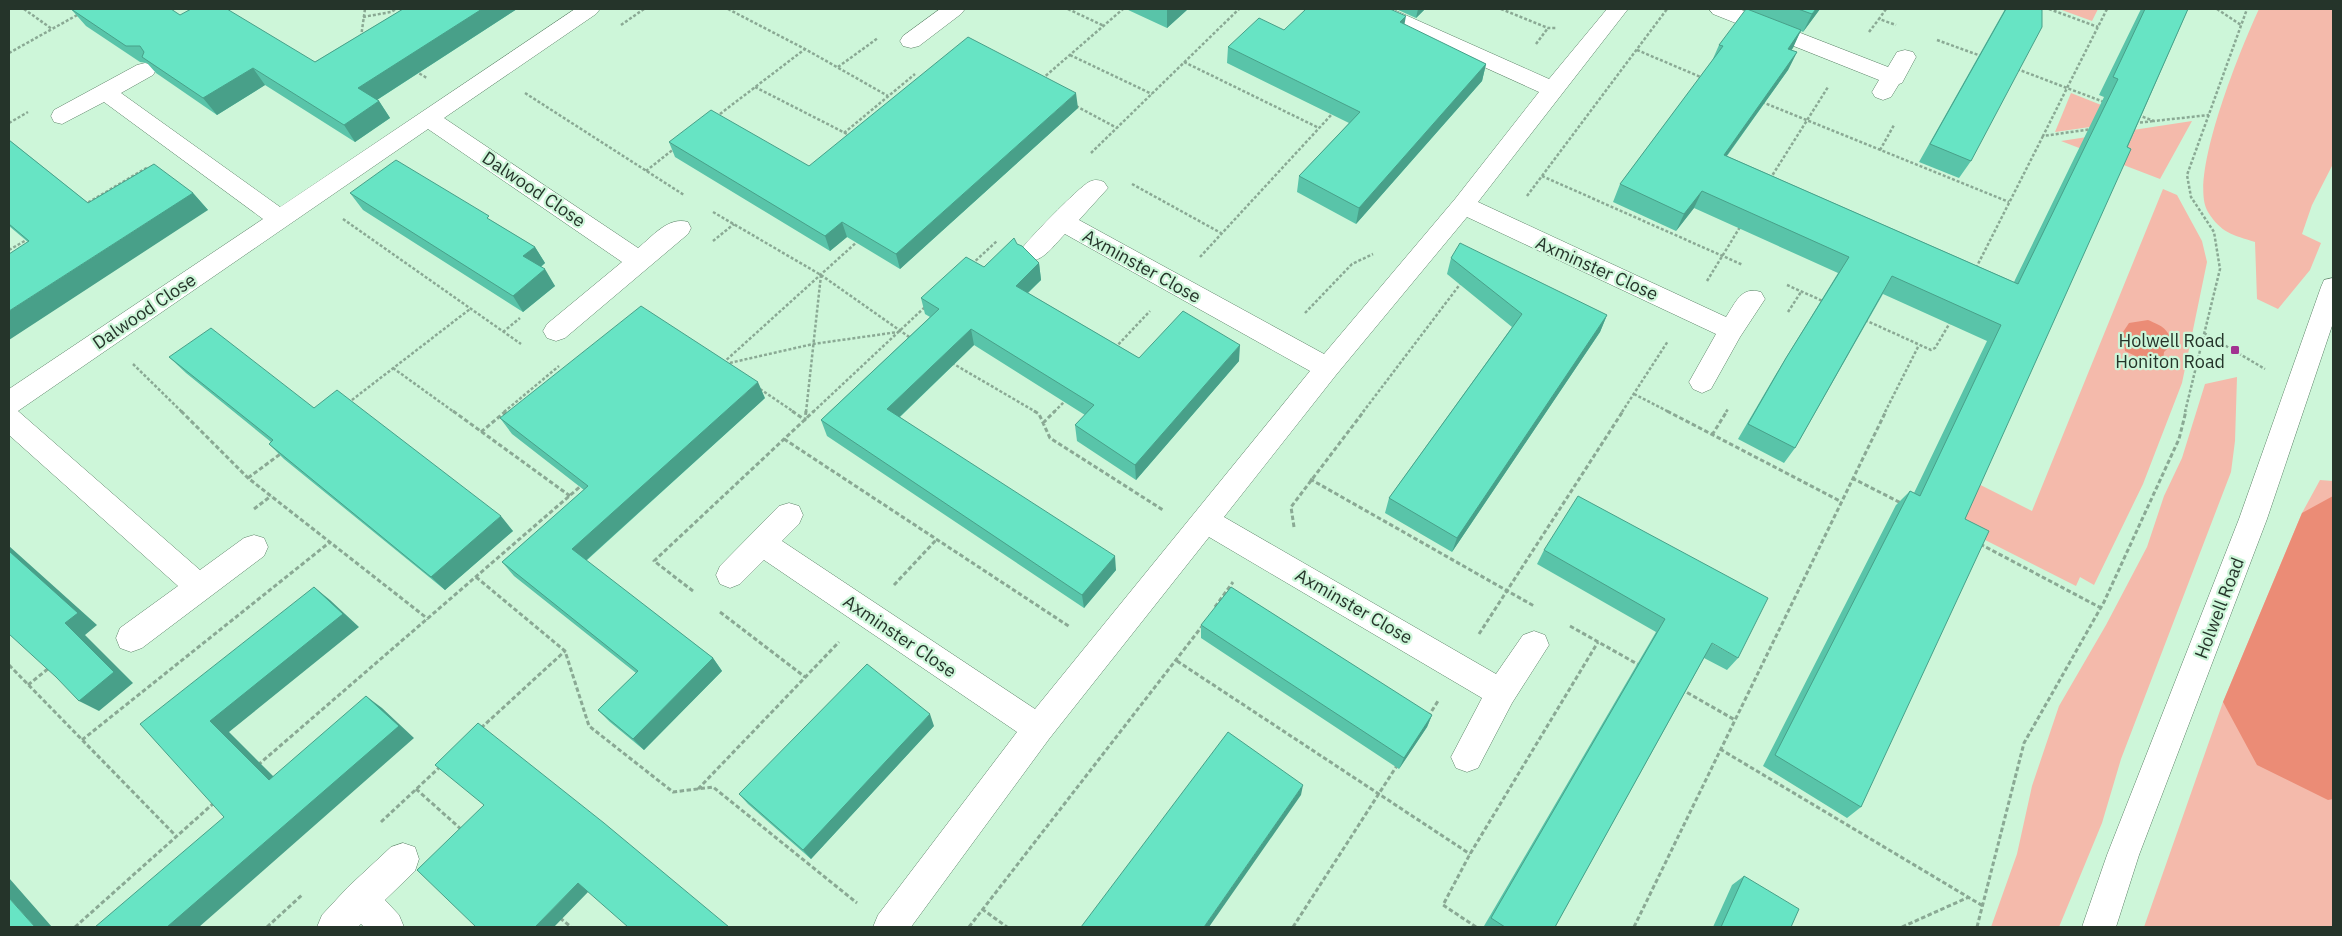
<svg xmlns="http://www.w3.org/2000/svg" width="2342" height="936" font-family="'IBM Plex Sans',sans-serif">
<rect width="100%" height="100%" fill="#cdf6d9"/>
<path fill="#f4baab" d="M 2059,9 L 2098,9 L 2092,21 Z
M 2259,9 L 2333,9 L 2333,164 L 2312,205 L 2302,234 L 2321,243 L 2310,270 L 2278,309 L 2257,299 L 2255,242 C 2233,235 2221,233 2208,212 C 2187,179 2242,45 2259,9 Z
M 2071,93 L 2139,120 L 2055,132 Z
M 2192,121 L 2160,179 L 2061,141 Z
M 2163,189 L 2177,195 L 2202,241 L 2207,262 L 2182,383 L 2143,484 L 2094,585 L 2080,577 L 2076,586 L 1918,506 L 1935,462 L 2032,511 Z
M 2237,377 L 2235,441 L 2231,472 L 2121,759 L 2102,823 L 2059,927 L 1991,927 L 2017,854 L 2032,786 L 2059,706 L 2106,625 L 2147,547 L 2164,496 L 2182,458 L 2205,384 Z
M 2320,480 L 2333,481 L 2333,927 L 2144,927 L 2223,702 L 2302,513 Z"/>
<path fill="#eb8c76" d="M 2148,320 C 2162,326 2170,329 2171,345 L 2164,352 L 2163,362 L 2152,364 L 2125,351 L 2123,332 L 2129,323 Z
M 2333,496 L 2333,799 L 2328,800 L 2257,765 L 2223,702 L 2302,513 Z"/>
<g fill="none" stroke-linecap="round" stroke-linejoin="round">
<defs>
<path id="minor" d="M 575,9 L 600,9 L 596,14 L 444,118 L 638,248 C 652,237 668,216 688,222 L 691,228 L 688,234 L 565,338 L 556,341 L 547,338 L 543,331 L 547,324 L 622,262 L 428,129 L 18,411 L 200,570 L 244,538 L 254,535 L 264,538 L 268,547 L 264,556 L 142,648 L 131,652 L 120,648 L 116,638 L 120,628 L 178,586 L 9,435 L 9,389 L 263,219 L 104,102 L 62,124 L 54,122 L 51,116 L 54,110 L 137,65 L 145,63 L 153,65 L 156,70 L 153,75 L 121,93 L 280,207 Z
M 940,9 L 965,9 L 961,14 L 919,46 L 911,48 L 903,46 L 900,41 L 903,36 Z
M 1364,9 L 1392,9 L 1549,79 L 1607,9 L 1628,9 L 1478,202 L 1726,317 C 1736,302 1741,286 1761,292 L 1765,299 L 1740,337 L 1711,389 L 1702,393 L 1693,389 L 1689,382 L 1716,334 L 1467,217 L 1336,375 L 1224,517 L 1496,674 L 1523,635 L 1534,631 L 1545,635 L 1549,645 L 1512,703 L 1478,768 L 1467,772 L 1456,768 L 1451,757 L 1482,698 L 1209,537 L 1049,739 L 911,927 L 873,927 L 878,915 L 1017,732 L 764,560 L 740,584 L 730,588 L 720,584 L 716,575 L 720,566 L 779,506 L 789,503 L 799,506 L 803,515 L 799,524 L 782,541 L 1035,709 L 1310,371 L 1065,234 C 1052,247 1041,266 1021,260 L 1018,254 C 1023,244 1080,186 1089,182 C 1095,179 1099,180 1104,182 L 1108,188 L 1079,220 L 1324,354 L 1455,199 L 1539,92 L 1367,14 Z
M 1709,9 L 1739,9 L 1888,67 L 1897,52 L 1905,50 L 1913,52 L 1916,57 L 1902,83 L 1899,84 L 1891,97 L 1883,100 L 1875,97 L 1872,92 L 1879,80 L 1713,14 Z
M 403,843 L 415,847 L 419,859 L 415,871 L 385,900 L 399,915 L 404,927 L 364,927 L 361,924 L 358,927 L 317,927 L 322,915 L 348,887 L 391,847 Z"/>
<path id="tertiary" d="M 2333,278 L 2333,323 L 2267,519 L 2139,855 L 2116,927 L 2082,927 L 2107,855 L 2239,519 L 2321,287 L 2324,280 Z"/>
</defs>
<use href="#minor" stroke="#5d8268" stroke-width="1"/>
<use href="#tertiary" stroke="#5d8268" stroke-width="1"/>
<path stroke="#8aa994" stroke-width="2.5" stroke-dasharray="3 2" stroke-linecap="butt" d="M 24,9 L 52,29
M 728,9 L 805,49 L 888,96
M 1068,9 L 1104,26
M 1501,9 L 1548,28 L 1557,28
M 1886,9 L 1879,19 L 1896,25
M 2049,9 L 2098,27
M 2217,9 L 2241,25
M 363,17 L 391,12 L 396,9
M 621,25 L 644,9
M 1869,32 L 1879,19
M 361,37 L 365,9
M 1937,40 L 1981,56
M 1536,44 L 1548,28
M 1637,50 L 1703,78
M 9,53 L 79,14
M 1070,55 L 1152,94
M 1184,62 L 1319,128
M 838,67 L 878,38
M 2017,69 L 2067,88 L 2043,136 L 2092,129
M 415,71 L 427,78
M 1042,79 L 1123,9
M 755,87 L 851,136
M 525,93 L 684,195
M 1762,102 L 2009,202
M 2104,102 L 2067,88 L 2107,9
M 1076,106 L 1117,128
M 2138,115 L 2154,121 L 2209,115
M 716,117 L 805,49
M 9,123 L 28,112
M 2135,123 L 2154,121
M 844,133 L 915,74
M 1880,150 L 1894,125
M 1091,153 L 1239,9
M 646,171 L 675,148
M 1542,176 L 1743,265
M 1770,179 L 1828,87
M 1132,184 L 1221,233
M 1527,196 L 1667,9
M 84,205 L 148,167
M 713,212 L 821,275 L 912,339
M 343,219 L 521,344
M 713,241 L 734,224
M 9,250 L 28,239
M 1200,257 L 1333,113
M 972,264 L 997,241
M 1976,268 L 2043,136
M 1707,281 L 1740,227
M 1787,285 L 1825,302
M 1788,312 L 1801,292
M 1305,313 L 1352,264 L 1373,254
M 1865,320 L 1931,350 L 1935,348 L 1951,321
M 503,332 L 520,318
M 2204,333 L 2265,369
M 1115,348 L 1150,311
M 723,363 L 859,240
M 952,363 L 1036,412
M 133,364 L 182,412
M 725,364 L 813,344 L 898,332
M 393,368 L 454,412
M 760,389 L 794,412
M 1634,394 L 1669,412
M 348,403 L 470,309
M 504,412 L 559,366
M 806,412 L 821,275
M 813,412 L 925,307
M 1054,412 L 1066,400
M 1363,412 L 1461,283
M 1622,412 L 1668,341
M 1726,412 L 1728,409
M 1885,412 L 1919,345
M 2185,412 L 2220,269 L 2214,232 L 2191,197 L 2187,175 L 2247,9"/>
<path stroke="#8aa994" stroke-width="3" stroke-dasharray="4.5 2.5" stroke-linecap="butt" d="M 181,411 L 248,478 L 428,619
M 453,411 L 570,496
M 792,411 L 805,420 L 806,411
M 1034,411 L 1039,414 L 1050,438 L 1163,510
M 1667,411 L 1840,501
M 1043,423 L 1055,411
M 481,432 L 506,411
M 1712,435 L 1727,411
M 784,439 L 1070,627
M 248,478 L 283,452
M 1852,478 L 1901,503
M 1310,479 L 1534,606
M 254,509 L 271,496
M 1294,527 L 1291,507 L 1364,411
M 1980,544 L 2101,608
M 476,577 L 565,651 L 589,726 L 673,792 L 713,787 L 857,903
M 894,585 L 937,539
M 693,591 L 654,561 L 814,411
M 1215,607 L 1233,582
M 720,612 L 805,677
M 1570,626 L 1639,665
M 1479,634 L 1623,411
M 1177,661 L 1470,854
M 9,665 L 177,837
M 28,685 L 49,668
M 1681,689 L 1735,720
M 1428,717 L 1438,701
M 481,728 L 565,651
M 82,740 L 330,542
M 1720,749 L 1983,906
M 258,765 L 582,485
M 416,789 L 462,830
M 698,789 L 839,642
M 381,822 L 442,765
M 982,909 L 1007,927
M 560,918 L 571,927
M 75,927 L 215,802
M 267,927 L 303,894
M 969,927 L 1203,625
M 1293,927 L 1398,764
M 1476,927 L 1443,905 L 1470,854 L 1598,642
M 1634,927 L 1886,411
M 1902,927 L 1969,897
M 1977,927 L 2024,743 L 2104,602 L 2179,439 L 2186,411"/>
<use href="#minor" fill="#fff" fill-rule="evenodd"/>
<use href="#tertiary" fill="#fff" fill-rule="evenodd"/>
</g>
<path fill="#59c4a9" d="M 71,9 L 180,15 L 315,62 L 403,9 L 517,9 L 377,100 L 379,101 L 390,118 L 355,142 L 265,85 L 217,115 L 156,73 L 147,63 L 140,62 L 86,26 Z
M 1126,9 L 1188,9 L 1167,28 Z
M 1396,9 L 1425,9 L 1416,18 Z
M 1750,9 L 1820,9 L 1803,32 L 1801,31 L 1791,50 L 1797,52 L 1788,70 L 1727,156 L 2014,282 L 2104,97 L 2099,95 L 2141,9 L 2188,9 L 1965,519 L 1861,807 L 1847,818 L 1763,766 L 1896,505 L 1910,491 L 1914,493 L 1987,341 L 1883,294 L 1795,448 L 1784,463 L 1738,439 L 1776,374 L 1838,273 L 1694,208 L 1676,231 L 1613,202 L 1620,184 L 1712,61 L 1719,45 Z
M 2005,9 L 2040,9 L 1971,161 L 1959,178 L 1919,162 Z
M 1404,25 L 1486,64 L 1482,81 L 1356,224 L 1297,192 L 1299,176 L 1349,123 L 1227,63 L 1228,47 Z
M 1078,108 L 900,269 L 847,237 L 830,251 L 675,157 L 669,142 L 809,166 Z
M 9,140 L 88,203 L 193,193 L 208,210 L 28,242 L 9,226 Z
M 350,193 L 492,221 L 535,247 L 545,263 L 541,267 L 555,286 L 523,312 L 363,210 Z
M 1017,244 L 1039,263 L 1041,280 L 1028,293 L 1139,358 L 1239,361 L 1136,480 L 1077,441 L 1075,425 L 1085,415 L 974,345 L 900,417 L 1116,570 L 1084,608 L 827,436 L 821,420 L 930,317 L 925,314 L 921,298 L 984,267 Z
M 1451,258 L 1607,315 L 1600,332 L 1452,552 L 1385,513 L 1389,498 L 1512,327 L 1447,274 Z
M 169,357 L 314,408 L 513,531 L 445,590 L 284,459 L 269,444 L 271,442 L 186,373 Z
M 765,398 L 586,561 L 713,658 L 722,671 L 644,750 L 610,722 L 598,710 L 636,673 L 514,576 L 502,562 L 584,490 L 512,434 L 500,418 Z
M 1544,550 L 1738,658 L 1727,670 L 1704,658 L 1555,927 L 1486,927 L 1484,926 L 1656,632 L 1537,564 Z
M 1201,625 L 1432,715 L 1427,727 L 1399,769 L 1201,638 Z
M 934,726 L 811,859 L 748,804 L 739,794 Z
M 1744,876 L 1791,927 L 1713,927 L 1732,885 Z"/>
<path fill="#48a089" d="M 482,9 L 517,9 L 369,105 L 358,88 Z
M 1168,9 L 1188,9 L 1167,28 L 1167,10 Z
M 1418,9 L 1425,9 L 1416,18 Z
M 1816,9 L 1820,9 L 1803,32 L 1812,14 Z
M 1406,16 L 1403,32 L 1400,22 Z
M 1801,30 L 1793,48 L 1780,66 L 1788,49 Z
M 1797,52 L 1788,70 L 1715,172 L 1724,155 Z
M 1486,64 L 1482,81 L 1356,224 L 1359,208 Z
M 253,68 L 265,85 L 217,115 L 203,98 Z
M 1076,93 L 1078,108 L 900,269 L 896,254 Z
M 379,101 L 390,118 L 355,142 L 344,125 Z
M 1702,191 L 1694,208 L 1676,231 L 1684,214 Z
M 193,193 L 208,210 L 9,340 L 9,311 Z
M 842,222 L 847,237 L 830,251 L 825,236 Z
M 535,247 L 545,263 L 534,272 L 523,256 Z
M 1039,263 L 1041,280 L 1018,302 L 1016,286 Z
M 545,269 L 555,286 L 523,312 L 513,296 Z
M 1607,315 L 1600,332 L 1452,552 L 1457,538 Z
M 971,329 L 974,345 L 892,424 L 887,409 Z
M 1240,345 L 1239,361 L 1136,480 L 1135,465 Z
M 758,382 L 765,398 L 583,563 L 572,549 Z
M 501,516 L 513,531 L 445,590 L 431,577 Z
M 9,546 L 97,625 L 85,635 L 133,683 L 99,711 L 79,701 L 9,551 Z
M 1115,556 L 1116,570 L 1084,608 L 1082,595 Z
M 314,587 L 330,600 L 359,627 L 229,732 L 288,791 L 269,780 L 210,721 Z
M 713,658 L 722,671 L 644,750 L 633,739 Z
M 366,696 L 382,708 L 414,738 L 199,927 L 167,927 Z
M 930,714 L 934,726 L 811,859 L 803,850 Z
M 1432,715 L 1427,727 L 1399,769 L 1404,758 Z
M 1303,785 L 1301,795 L 1209,927 L 1204,927 Z
M 9,878 L 52,927 L 35,927 L 9,898 Z
M 578,883 L 589,891 L 554,927 L 535,927 Z"/>
<path fill="#67e4c4" stroke="#48a089" d="M 71,9 L 171,9 L 180,15 L 191,9 L 227,9 L 315,62 L 403,9 L 482,9 L 358,88 L 379,101 L 344,125 L 253,68 L 203,98 L 142,57 L 144,52 L 140,46 L 126,46 Z
M 1306,9 L 1390,9 L 1406,16 L 1400,22 L 1486,64 L 1359,208 L 1299,176 L 1360,112 L 1228,47 L 1259,18 L 1284,30 Z
M 1746,9 L 1747,9 L 1801,30 L 1788,49 L 1797,52 L 1724,155 L 2018,284 L 2118,79 L 2113,77 L 2145,9 L 2188,9 L 2127,147 L 2131,149 L 1965,519 L 1989,531 L 1861,807 L 1775,755 L 1910,491 L 1920,496 L 2001,325 L 1892,276 L 1795,448 L 1748,424 L 1786,358 L 1849,257 L 1702,191 L 1684,214 L 1620,184 L 1723,46 L 1719,45 Z
M 1798,9 L 1816,9 L 1812,14 Z
M 2006,9 L 2040,9 L 2042,10 L 2042,27 L 1971,161 L 1930,144 Z
M 968,37 L 1076,93 L 896,254 L 842,222 L 825,236 L 669,142 L 711,110 L 809,166 Z
M 9,140 L 88,203 L 154,164 L 193,193 L 9,311 L 9,254 L 29,241 L 9,224 Z
M 396,160 L 489,216 L 487,218 L 535,247 L 523,256 L 545,269 L 513,296 L 350,193 Z
M 1014,238 L 1017,244 L 1022,246 L 1039,263 L 1016,286 L 1139,358 L 1183,311 L 1240,345 L 1135,465 L 1075,425 L 1094,405 L 971,329 L 887,409 L 1115,556 L 1082,595 L 821,420 L 939,309 L 921,298 L 966,257 L 984,267 Z
M 1460,243 L 1607,315 L 1457,538 L 1389,498 L 1522,314 L 1451,258 Z
M 641,306 L 758,382 L 572,549 L 713,658 L 633,739 L 598,710 L 638,671 L 502,562 L 588,486 L 500,418 Z
M 211,328 L 314,408 L 337,390 L 501,516 L 431,577 L 269,444 L 273,440 L 169,357 Z
M 1578,496 L 1768,598 L 1738,658 L 1712,643 L 1555,927 L 1505,927 L 1491,918 L 1665,619 L 1544,550 Z
M 9,551 L 78,613 L 65,623 L 114,672 L 79,701 L 56,677 L 9,634 Z
M 314,587 L 343,614 L 210,721 L 269,780 L 366,696 L 399,726 L 167,927 L 95,927 L 224,817 L 140,724 Z
M 1231,587 L 1432,715 L 1404,758 L 1201,625 Z
M 867,664 L 930,714 L 803,850 L 739,794 Z
M 478,723 L 604,823 L 729,927 L 628,927 L 578,883 L 535,927 L 476,927 L 417,870 L 484,805 L 435,765 Z
M 1228,732 L 1303,785 L 1204,927 L 1081,927 Z
M 1744,876 L 1799,909 L 1791,927 L 1721,927 Z
M 9,898 L 35,927 L 9,927 Z"/>
<rect fill="#a23391" stroke="#cdf6d9" stroke-width="2" x="2230" y="345" width="10" height="10" rx="2.5"/>
<g text-anchor="middle" dominant-baseline="central" stroke-width="4.5" stroke-linejoin="round" paint-order="stroke">
<g font-size="18" fill="#25342a" stroke="#cdf6d9">
<text transform="translate(534 189) rotate(34)">Dalwood Close</text>
<text transform="translate(1142 266) rotate(29)">Axminster Close</text>
<text transform="translate(1597 268) rotate(24)">Axminster Close</text>
<text transform="translate(144 311) rotate(-34)">Dalwood Close</text>
<text transform="translate(1354 606) rotate(30)">Axminster Close</text>
<text transform="translate(2219 608) rotate(-69)">Holwell Road</text>
<text transform="translate(900 636) rotate(34)">Axminster Close</text>
</g>
<g font-size="18" fill="#25342a" stroke="#cdf6d9" text-anchor="end">
<text x="2225" y="340">Holwell Road<tspan x="2225" dy="21">Honiton Road</tspan></text>
</g>
</g>
<rect width="2342" height="936" fill="none" stroke="#25342a" stroke-width="20"/>
</svg>
